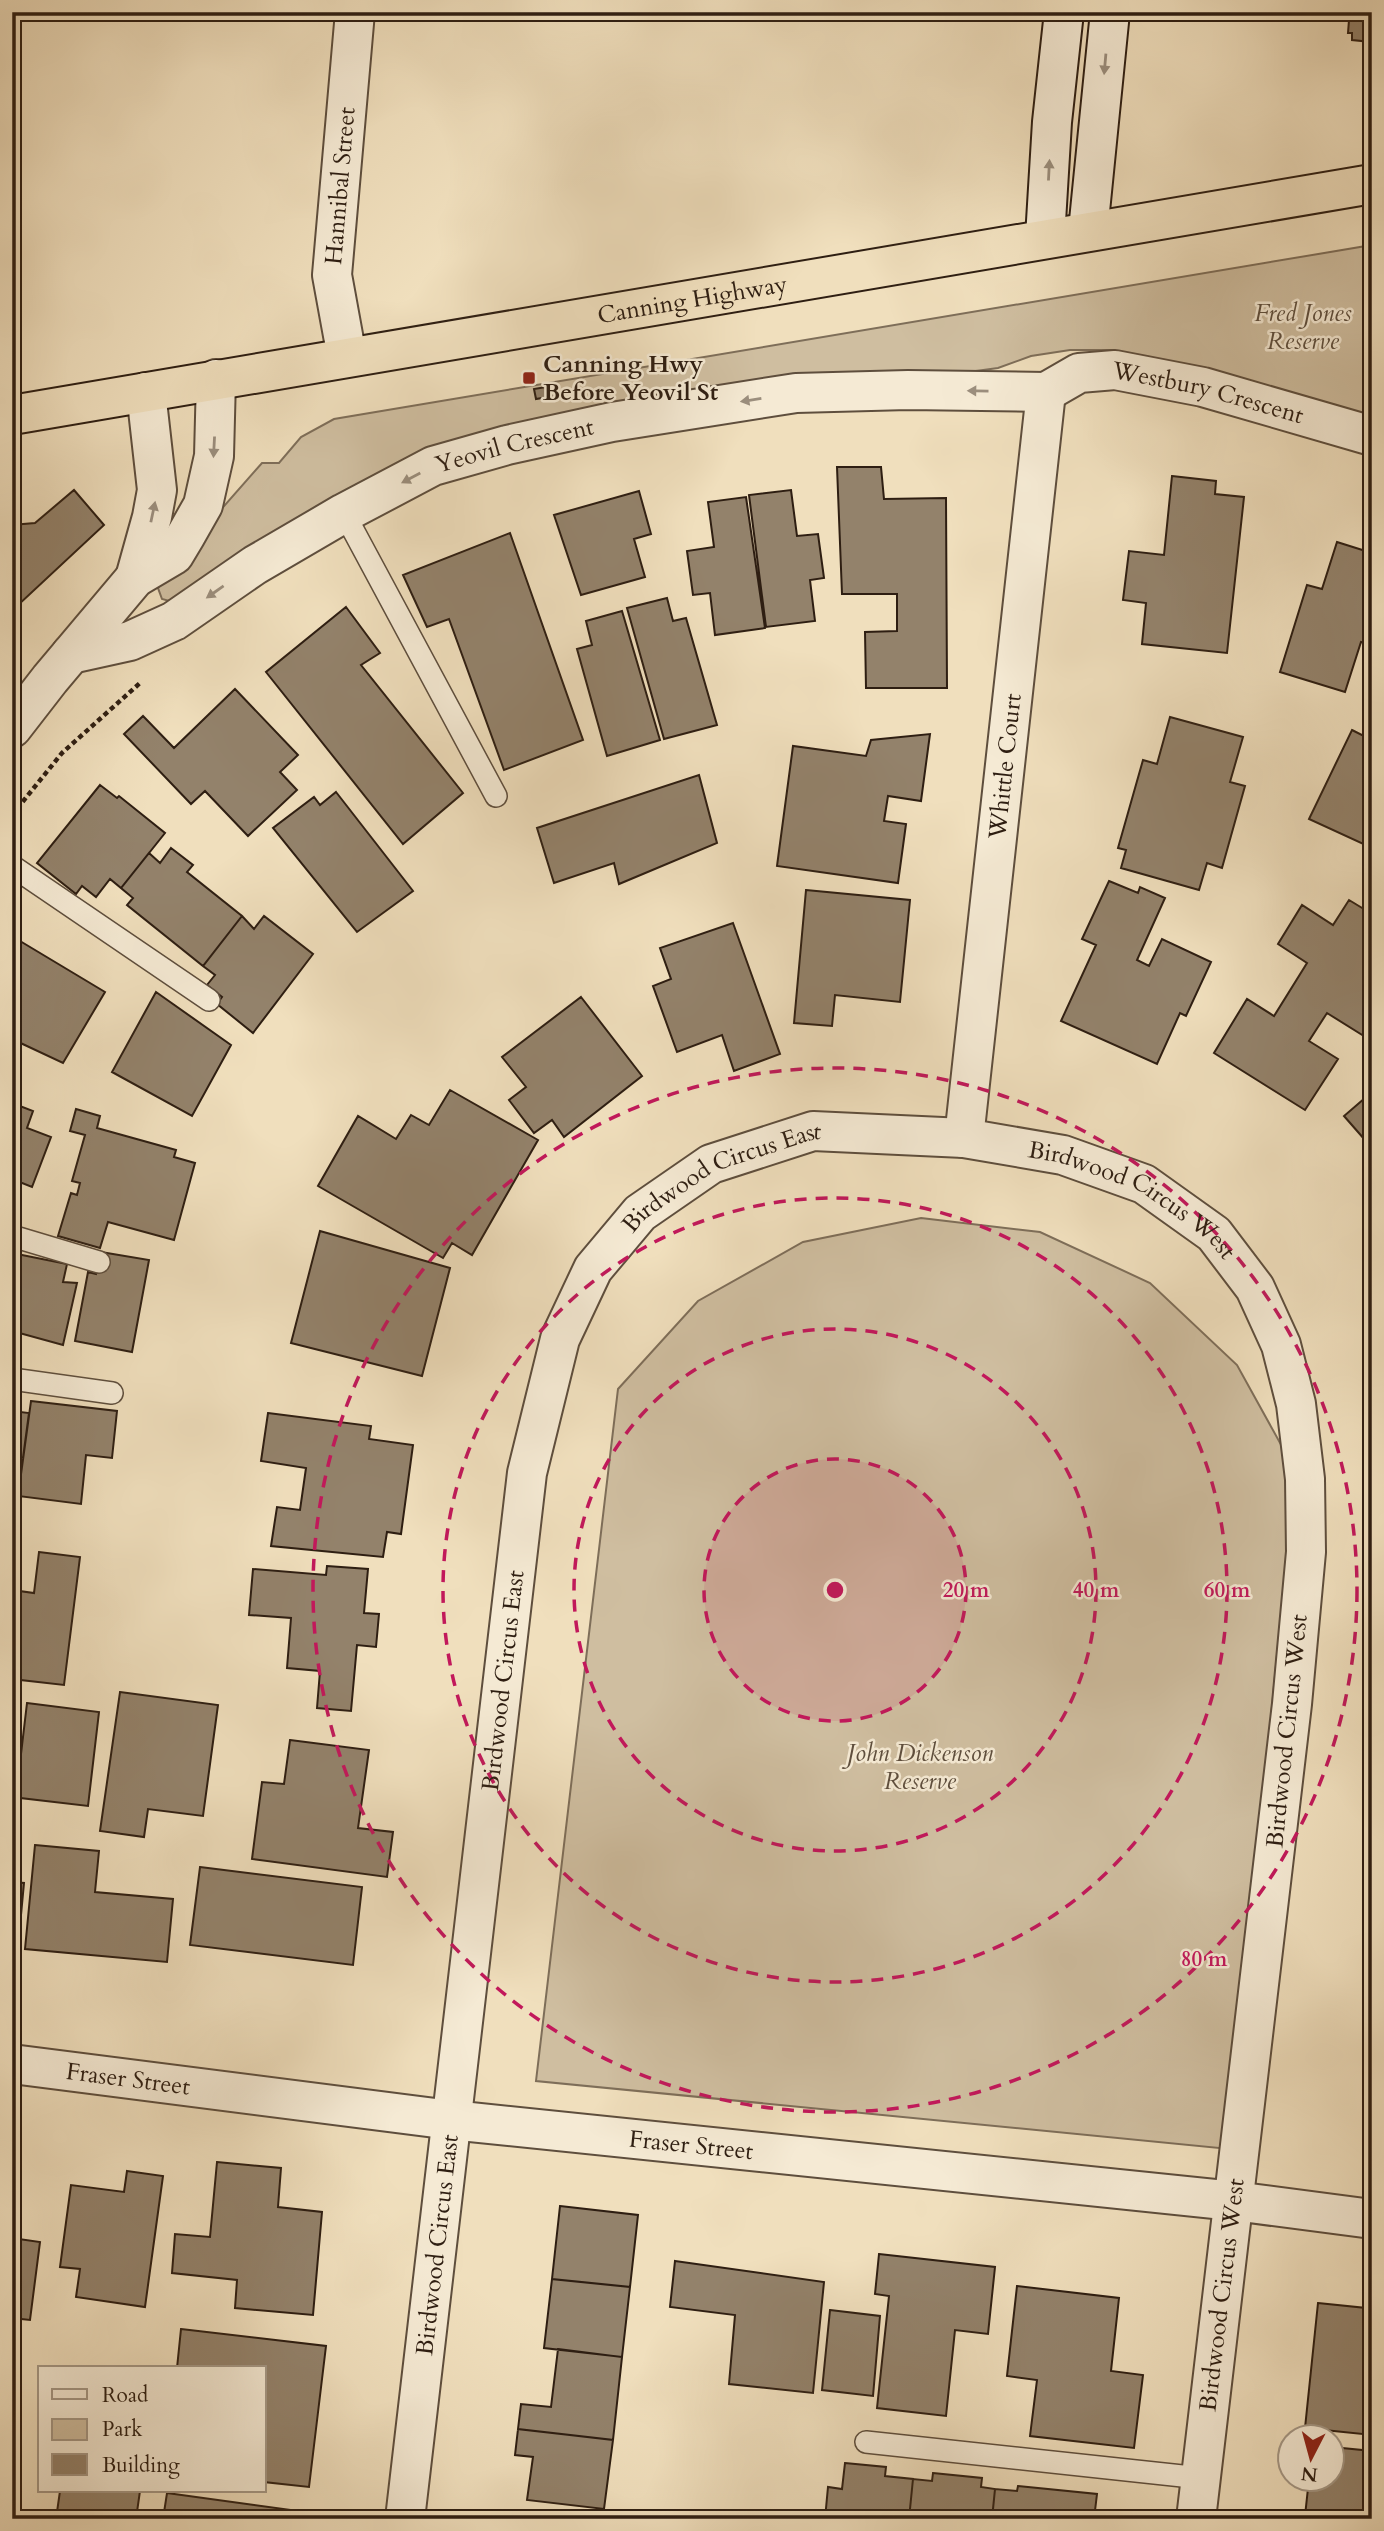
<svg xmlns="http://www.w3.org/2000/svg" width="1384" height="2531" font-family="Cardo,serif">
<rect width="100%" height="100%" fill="#f0dfbd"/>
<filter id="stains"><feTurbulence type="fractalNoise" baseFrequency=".00286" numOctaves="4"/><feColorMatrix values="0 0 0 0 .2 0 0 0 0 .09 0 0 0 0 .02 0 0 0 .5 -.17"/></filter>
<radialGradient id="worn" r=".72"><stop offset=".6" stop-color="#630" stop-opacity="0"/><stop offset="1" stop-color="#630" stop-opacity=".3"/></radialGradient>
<path fill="#cfbea0" stroke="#7e6e59" stroke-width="2" d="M 1372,245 L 1372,417 L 1231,377 L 1111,350 L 1070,350 L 1031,356 L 998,368 L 451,442 L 173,602 L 162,599 L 158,588 L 173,564 L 262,463 L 279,463 L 301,437 L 334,419 Z
M 921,1218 L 1040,1232 L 1150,1283 L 1237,1365 L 1295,1470 L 1229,2149 L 536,2081 L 618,1389 L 698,1301 L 803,1242 Z"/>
<path fill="#93826b" stroke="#2e1e12" stroke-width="2" d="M 1287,12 L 1372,12 L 1372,57 L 1370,56 L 1371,42 L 1352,40 L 1352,33 L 1348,33 L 1349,20 L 1287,15 Z
M 558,385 L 560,395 L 536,399 L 534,389 Z
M 837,467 L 881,467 L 884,499 L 946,498 L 947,688 L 866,688 L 865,632 L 897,631 L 897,594 L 842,594 Z
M 1172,476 L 1216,481 L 1215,494 L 1244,497 L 1227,653 L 1142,644 L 1146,603 L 1123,600 L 1129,551 L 1164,555 Z
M 74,490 L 104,525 L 16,607 L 12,604 L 12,525 L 35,523 Z
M 791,490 L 797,536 L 818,534 L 824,578 L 810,580 L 815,621 L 766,627 L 749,495 Z
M 639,491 L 651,534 L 634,539 L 645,577 L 581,595 L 554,515 Z
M 746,497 L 765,628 L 715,635 L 710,593 L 693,595 L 687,551 L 714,547 L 708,502 Z
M 510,533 L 583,740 L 504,770 L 449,619 L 427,627 L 403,575 Z
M 1337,542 L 1372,553 L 1372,636 L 1369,644 L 1361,642 L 1345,692 L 1280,672 L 1307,585 L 1322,589 Z
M 667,598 L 673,621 L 686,618 L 717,725 L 664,739 L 627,608 Z
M 346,607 L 380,653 L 361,665 L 463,793 L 403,844 L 266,672 Z
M 622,611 L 660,740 L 607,756 L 577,649 L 592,645 L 586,621 Z
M 235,689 L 298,755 L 280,772 L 297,790 L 248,836 L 205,791 L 191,804 L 124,734 L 143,716 L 174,748 Z
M 1170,717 L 1243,737 L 1230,782 L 1245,786 L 1222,868 L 1207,863 L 1199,890 L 1121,868 L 1126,850 L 1118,848 L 1143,760 L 1157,764 Z
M 1352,730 L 1372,740 L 1372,848 L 1309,819 Z
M 930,734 L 921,801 L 888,796 L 884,821 L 906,824 L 898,883 L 777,866 L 793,746 L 866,756 L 871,740 Z
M 699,775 L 717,843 L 619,884 L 614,863 L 554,883 L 537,828 Z
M 100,785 L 117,798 L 119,796 L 165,833 L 121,888 L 110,879 L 96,897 L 82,886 L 76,894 L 37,863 Z
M 336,792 L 413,891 L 357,932 L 273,828 L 314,797 L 320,805 Z
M 171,848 L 193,865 L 187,872 L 242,916 L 203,966 L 127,905 L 133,898 L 121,888 L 149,853 L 160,863 Z
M 1109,881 L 1138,893 L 1140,887 L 1165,898 L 1137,960 L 1149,966 L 1162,939 L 1211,962 L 1186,1016 L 1180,1013 L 1157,1064 L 1061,1021 L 1096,945 L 1082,939 Z
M 806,890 L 910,900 L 900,1002 L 835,995 L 832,1026 L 794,1023 Z
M 1349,900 L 1372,914 L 1372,1031 L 1367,1038 L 1327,1013 L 1309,1041 L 1338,1059 L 1305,1110 L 1214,1053 L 1247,999 L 1274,1016 L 1307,963 L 1278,944 L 1302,905 L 1333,925 Z
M 242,916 L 254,929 L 264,916 L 313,954 L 253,1033 L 217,1004 L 222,997 L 207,985 L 215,975 L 203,966 Z
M 733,923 L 780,1054 L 734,1071 L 722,1035 L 677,1052 L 653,986 L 671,979 L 660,948 Z
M 20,941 L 105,992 L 63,1063 L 12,1039 L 12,955 Z
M 156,992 L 231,1045 L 192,1116 L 112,1072 Z
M 581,997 L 642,1076 L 564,1137 L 552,1120 L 534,1133 L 509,1100 L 526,1087 L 502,1057 Z
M 450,1090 L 538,1140 L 472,1255 L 452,1243 L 443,1258 L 318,1186 L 358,1116 L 396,1139 L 411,1115 L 429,1125 Z
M 1372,1092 L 1372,1148 L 1344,1116 Z
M 12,1103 L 33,1111 L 27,1128 L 51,1137 L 32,1187 L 12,1179 Z
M 76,1109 L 100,1116 L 97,1128 L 176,1150 L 174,1157 L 195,1163 L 174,1240 L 108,1222 L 100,1248 L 58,1236 L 71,1193 L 77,1195 L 80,1183 L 72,1181 L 85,1135 L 70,1131 Z
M 320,1231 L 450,1268 L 422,1376 L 291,1343 Z
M 101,1252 L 149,1260 L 132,1352 L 75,1341 L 88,1272 L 96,1274 Z
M 12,1253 L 67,1264 L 63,1282 L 77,1283 L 63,1345 L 12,1331 Z
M 31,1401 L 117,1411 L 112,1458 L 86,1455 L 81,1504 L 18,1496 Z
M 12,1411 L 29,1413 L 23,1458 L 12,1457 Z
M 268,1413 L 371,1426 L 369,1439 L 413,1445 L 401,1534 L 387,1532 L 383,1557 L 271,1546 L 277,1507 L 300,1510 L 306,1468 L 261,1461 Z
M 12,1542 L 18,1543 L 14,1590 L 12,1590 Z
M 39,1552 L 80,1557 L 64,1685 L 12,1679 L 12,1590 L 34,1593 Z
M 327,1566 L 368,1569 L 364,1613 L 379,1614 L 376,1647 L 357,1645 L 351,1711 L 317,1708 L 320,1671 L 287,1668 L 291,1618 L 249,1615 L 253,1569 L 326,1575 Z
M 120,1692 L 218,1705 L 203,1816 L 148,1809 L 144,1837 L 100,1831 Z
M 27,1703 L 99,1712 L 88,1806 L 12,1797 L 12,1752 L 21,1754 Z
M 290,1740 L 369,1750 L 358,1828 L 393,1832 L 387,1877 L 252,1859 L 262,1782 L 284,1784 Z
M 35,1845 L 99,1851 L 95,1892 L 173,1899 L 167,1962 L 25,1949 Z
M 200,1867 L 362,1887 L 353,1965 L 190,1945 Z
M 12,1882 L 24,1883 L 18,1947 L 12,1947 Z
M 217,2162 L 281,2168 L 278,2207 L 322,2212 L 313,2315 L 235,2308 L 237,2280 L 172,2273 L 175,2234 L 210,2237 Z
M 127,2171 L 163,2176 L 145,2307 L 76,2297 L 80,2269 L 60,2267 L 71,2185 L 124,2192 Z
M 560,2206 L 638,2215 L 630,2287 L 552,2279 Z
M 12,2238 L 40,2242 L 30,2320 L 12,2318 Z
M 879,2254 L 995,2267 L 988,2334 L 955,2330 L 946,2416 L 877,2408 L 889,2296 L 875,2294 Z
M 675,2261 L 824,2282 L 813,2393 L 729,2384 L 735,2315 L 670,2307 Z
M 552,2279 L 630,2287 L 622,2357 L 544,2348 Z
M 1017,2286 L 1119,2298 L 1111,2371 L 1143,2375 L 1134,2448 L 1030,2436 L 1037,2380 L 1007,2376 Z
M 1318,2303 L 1366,2308 L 1365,2321 L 1372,2322 L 1372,2435 L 1305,2428 Z
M 830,2310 L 880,2316 L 873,2396 L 822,2390 Z
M 181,2329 L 326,2346 L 309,2487 L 264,2482 L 264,2368 L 177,2368 Z
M 558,2349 L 622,2357 L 613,2440 L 518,2429 L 521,2404 L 551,2407 Z
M 518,2429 L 613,2440 L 604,2509 L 527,2500 L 533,2457 L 515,2455 Z
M 1332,2447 L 1372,2451 L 1372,2519 L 1315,2519 L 1305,2516 L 1309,2479 L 1332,2478 Z
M 845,2463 L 886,2467 L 885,2476 L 913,2479 L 909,2519 L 825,2519 L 828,2487 L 842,2489 Z
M 933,2473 L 982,2478 L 981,2487 L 995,2489 L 992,2519 L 909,2519 L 913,2479 L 932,2481 Z
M 1018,2486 L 1097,2494 L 1094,2519 L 992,2519 L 995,2489 L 1017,2491 Z
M 60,2491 L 140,2491 L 136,2519 L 56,2519 Z
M 167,2493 L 306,2512 L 305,2519 L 163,2519 Z"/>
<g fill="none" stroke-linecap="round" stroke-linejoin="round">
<defs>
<path id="lane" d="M 344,513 L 496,796
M 12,866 L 209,1000
M 12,1236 L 99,1262
M 12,1379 L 112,1393
M 866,2442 L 1201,2478"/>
<g id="street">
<path id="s1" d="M 347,357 L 332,275 L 355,12"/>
<path id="s2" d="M 1046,392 L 1079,373 L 1115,370 L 1203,387 L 1372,436"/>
<path d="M 135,578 L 152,517 L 157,490 L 146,392"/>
<path id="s3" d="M 71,654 L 130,641 L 174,621 L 255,565 L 344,513 L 433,466 L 507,445 L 612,422 L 796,393 L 908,390 L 1046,392"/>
<path d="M 12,728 L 50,679 L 135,578 L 174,555 L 186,535 L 203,505 L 214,456 L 216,379"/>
<path id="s4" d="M 964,1138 L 1046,392"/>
<path id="s5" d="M 12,2064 L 451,2120 L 1234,2201 L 1372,2219"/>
<path id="s6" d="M 405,2519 L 527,1473 L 560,1339 L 593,1269 L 640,1213 L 711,1164 L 813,1131 L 964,1138 L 1063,1155 L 1144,1184 L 1214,1234 L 1255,1288 L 1281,1345 L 1296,1404 L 1305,1479 L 1306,1552 L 1292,1704 L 1196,2519"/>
</g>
<path id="secondary" d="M 1088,231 L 1110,12
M 1045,238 L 1052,122 L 1064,12"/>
<g id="highway">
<path id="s7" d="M 12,415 L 1372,184"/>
</g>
</defs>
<use href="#lane" stroke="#5e4e3d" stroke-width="24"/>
<use href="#street" stroke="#5e4e3d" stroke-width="42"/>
<use href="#secondary" stroke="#2e1e12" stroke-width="42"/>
<use href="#highway" stroke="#2e1e12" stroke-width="42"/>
<path stroke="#2e1e12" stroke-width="4.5" stroke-dasharray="5 3.5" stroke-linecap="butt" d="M 12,815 L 62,753 L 140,683"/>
<use href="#lane" stroke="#f5ead4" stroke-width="21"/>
<use href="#street" stroke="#f5ead4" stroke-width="38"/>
<use href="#secondary" stroke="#f5ead4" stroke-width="38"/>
<use href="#highway" stroke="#f0dfbd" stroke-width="38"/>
</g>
<defs><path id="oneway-solid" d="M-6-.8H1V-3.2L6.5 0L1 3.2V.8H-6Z" transform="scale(1.75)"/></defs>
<g fill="#9b8e7d">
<use href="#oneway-solid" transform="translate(1105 64) rotate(95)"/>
<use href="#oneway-solid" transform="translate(1049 170) rotate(-87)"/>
<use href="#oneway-solid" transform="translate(978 391) rotate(-179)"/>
<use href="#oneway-solid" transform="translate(751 400) rotate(171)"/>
<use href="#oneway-solid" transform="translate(214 447) rotate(93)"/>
<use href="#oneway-solid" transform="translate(411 478) rotate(152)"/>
<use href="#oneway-solid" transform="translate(153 512) rotate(-78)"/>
<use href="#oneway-solid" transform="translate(215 592) rotate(145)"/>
</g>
<circle cx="835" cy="1590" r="131" fill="#c2185b" fill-opacity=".12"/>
<g fill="none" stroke="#c2185b" stroke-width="3.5" stroke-dasharray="12 9">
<circle cx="835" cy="1590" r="131"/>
<circle cx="835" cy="1590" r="261"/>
<circle cx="835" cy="1590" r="392"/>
<circle cx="835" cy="1590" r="522"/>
</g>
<rect fill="#8f2418" stroke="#f5ead4" stroke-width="2.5" x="522" y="371" width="14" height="14" rx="3.5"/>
<g text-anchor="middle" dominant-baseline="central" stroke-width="5" stroke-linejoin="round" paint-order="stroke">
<g font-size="24" fill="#2e1e12" stroke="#f5ead4">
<text stroke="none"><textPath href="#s1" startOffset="173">Hannibal Street</textPath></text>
<text stroke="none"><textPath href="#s7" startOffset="690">Canning Highway</textPath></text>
<text stroke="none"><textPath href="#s2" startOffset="170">Westbury Crescent</textPath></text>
<text stroke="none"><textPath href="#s3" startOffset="495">Yeovil Crescent</textPath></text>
<text stroke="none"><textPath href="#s4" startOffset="374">Whittle Court</textPath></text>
<text stroke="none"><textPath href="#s6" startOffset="1432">Birdwood Circus East</textPath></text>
<text stroke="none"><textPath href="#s6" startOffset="1869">Birdwood Circus West</textPath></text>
<text stroke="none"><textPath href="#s6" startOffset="844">Birdwood Circus East</textPath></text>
<text transform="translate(1287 1731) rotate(-84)">Birdwood Circus West</text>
<text stroke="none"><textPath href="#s5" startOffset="117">Fraser Street</textPath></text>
<text stroke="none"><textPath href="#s5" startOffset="684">Fraser Street</textPath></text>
<text stroke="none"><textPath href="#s6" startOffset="276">Birdwood Circus East</textPath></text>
<text transform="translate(1222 2295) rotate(-83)">Birdwood Circus West</text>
</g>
<g font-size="24" font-style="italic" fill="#5e4e3d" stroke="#f5ead4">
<text x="1303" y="313">Fred Jones<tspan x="1303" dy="28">Reserve</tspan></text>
<text x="920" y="1753">John Dickenson<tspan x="920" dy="28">Reserve</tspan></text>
</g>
<g font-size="24" font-weight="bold" fill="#2e1e12" stroke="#f5ead4" text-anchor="start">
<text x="543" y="364">Canning Hwy<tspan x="543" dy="28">Before Yeovil St</tspan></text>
</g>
</g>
<circle cx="835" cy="1590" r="10" fill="#c2185b" stroke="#f5ead4" stroke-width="3.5"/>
<g font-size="21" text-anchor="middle" font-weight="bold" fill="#c2185b" stroke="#f5ead4" stroke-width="5" stroke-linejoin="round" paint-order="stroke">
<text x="966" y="1597">20 m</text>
<text x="1096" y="1597">40 m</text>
<text x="1227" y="1597">60 m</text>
<text x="1204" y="1966">80 m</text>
</g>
<rect width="1384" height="2531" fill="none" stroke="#f0dfbd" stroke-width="42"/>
<rect x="14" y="14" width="1356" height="2503" fill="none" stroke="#2e1e12" stroke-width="3.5"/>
<rect x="21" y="21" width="1342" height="2489" fill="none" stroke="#2e1e12" stroke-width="2"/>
<rect x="38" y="2366" width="228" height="126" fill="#f5ead4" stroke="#a59886" stroke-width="2"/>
<rect x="52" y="2389" width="35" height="10" fill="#f5ead4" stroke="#a59886" stroke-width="2"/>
<text x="102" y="2402" font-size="21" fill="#2e1e12">Road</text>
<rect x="52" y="2419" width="35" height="21" fill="#cfbea0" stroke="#a59886" stroke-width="2"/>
<text x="102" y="2436" font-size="21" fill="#2e1e12">Park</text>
<rect x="52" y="2454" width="35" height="21" fill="#93826b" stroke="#a59886" stroke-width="2"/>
<text x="102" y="2472" font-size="21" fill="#2e1e12">Building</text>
<g transform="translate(1311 2458) rotate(186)"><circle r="33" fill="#f5ead4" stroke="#a59886" stroke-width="2"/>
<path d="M0-5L12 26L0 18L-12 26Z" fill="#8f2418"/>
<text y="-10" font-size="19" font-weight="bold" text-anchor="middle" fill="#2e1e12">N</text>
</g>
<rect width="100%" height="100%" filter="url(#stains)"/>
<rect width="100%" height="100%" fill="url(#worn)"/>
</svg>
